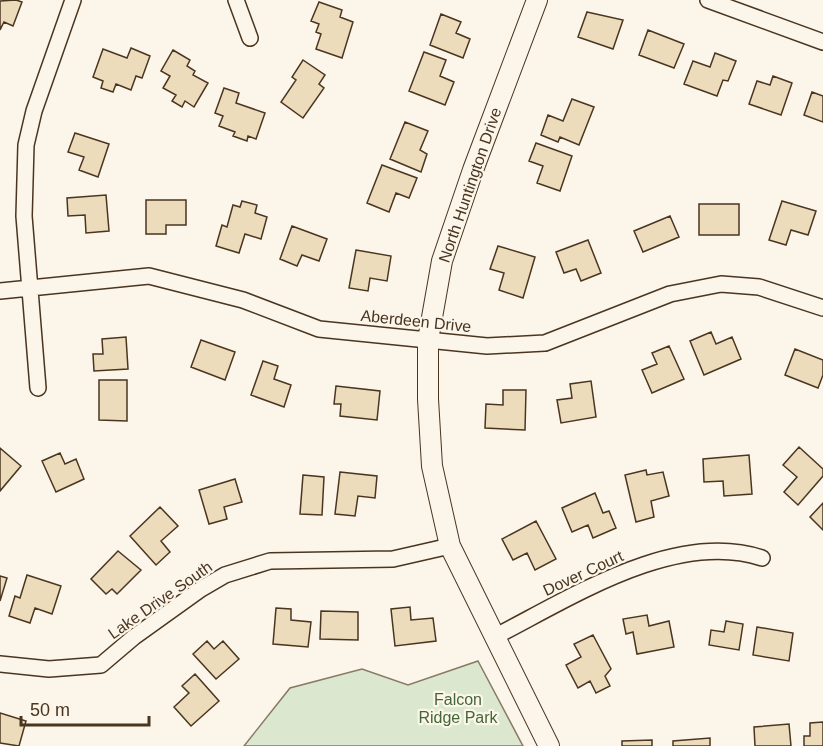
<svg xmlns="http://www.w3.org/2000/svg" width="823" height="746" font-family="Helvetica,sans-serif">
<rect width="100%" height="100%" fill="#fbf6e9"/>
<path fill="#dce7d0" stroke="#887966" stroke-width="1.5" d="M 478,661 L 523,746 L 244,746 L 290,688 L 362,669 L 408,685 Z"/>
<path fill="#ecdcbc" stroke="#4a3520" stroke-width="1.5" d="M 16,0 L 22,2 L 13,26 L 4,22 L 0,30 L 0,1 Z
M 319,2 L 342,10 L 340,17 L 353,22 L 342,58 L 316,49 L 321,34 L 316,32 L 319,24 L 311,21 Z
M 587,12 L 623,20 L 613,49 L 578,37 Z
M 441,14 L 461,22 L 456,33 L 470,39 L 463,58 L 430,45 Z
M 648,30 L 684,44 L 674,68 L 639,55 Z
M 131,48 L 150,56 L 142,78 L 136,76 L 131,90 L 116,84 L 113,92 L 101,88 L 103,81 L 93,77 L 103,49 L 127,58 Z
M 173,50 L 190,60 L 187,66 L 195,71 L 193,75 L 208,83 L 194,107 L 185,101 L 182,107 L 172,101 L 176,95 L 163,88 L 170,76 L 161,71 Z
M 424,52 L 446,60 L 440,76 L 454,82 L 445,105 L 409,91 Z
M 715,53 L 736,61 L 728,81 L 723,80 L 717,96 L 684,84 L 693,61 L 710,67 Z
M 303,60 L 325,75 L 319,84 L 324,88 L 303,118 L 281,102 L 296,80 L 292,77 Z
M 773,76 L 792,83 L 781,115 L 749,104 L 757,81 L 770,85 Z
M 224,88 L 239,93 L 236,103 L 265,113 L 256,139 L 248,136 L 247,141 L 233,136 L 235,132 L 219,126 L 223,116 L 215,113 Z
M 812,92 L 823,96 L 823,122 L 804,115 Z
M 572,99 L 594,107 L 579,145 L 560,137 L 558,142 L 541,135 L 548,115 L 563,121 Z
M 405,122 L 428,131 L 420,150 L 427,154 L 421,172 L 390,159 Z
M 75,133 L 109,144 L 98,177 L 79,170 L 84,157 L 68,152 Z
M 536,143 L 572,156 L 560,191 L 537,183 L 543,166 L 529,161 Z
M 382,165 L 417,178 L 409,198 L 396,193 L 389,212 L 367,203 Z
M 106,195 L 109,231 L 86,233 L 85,215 L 68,216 L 67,198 Z
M 146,200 L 186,200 L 186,225 L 166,225 L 166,234 L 146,234 Z
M 242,201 L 257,205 L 255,213 L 267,217 L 261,239 L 245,234 L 239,253 L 216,246 L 222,225 L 227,227 L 233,205 L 240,207 Z
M 782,201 L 816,211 L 808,235 L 791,230 L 786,245 L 769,240 Z
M 699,204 L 739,204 L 739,235 L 699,235 Z
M 670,216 L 679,237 L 643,252 L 634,231 Z
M 292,226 L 327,239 L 319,261 L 302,255 L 297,266 L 280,259 Z
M 588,240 L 601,273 L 581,281 L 576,269 L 564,273 L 556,252 Z
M 498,246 L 535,257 L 523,298 L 499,290 L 504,273 L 490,269 Z
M 356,250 L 391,256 L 387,281 L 370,278 L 368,291 L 349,288 Z
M 711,332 L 716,344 L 732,337 L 741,359 L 704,375 L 690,341 Z
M 126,337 L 128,369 L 94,371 L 93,354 L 103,354 L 102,339 Z
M 201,340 L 235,352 L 225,380 L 191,367 Z
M 669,346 L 684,379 L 652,393 L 642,370 L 657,364 L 652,353 Z
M 795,349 L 823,360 L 823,375 L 818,388 L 785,375 Z
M 263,361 L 278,366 L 274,379 L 291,385 L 284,407 L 251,395 Z
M 99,380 L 127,380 L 127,421 L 99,420 Z
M 591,381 L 596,417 L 561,423 L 557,400 L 572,398 L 570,384 Z
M 336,386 L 380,391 L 377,420 L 340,416 L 341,404 L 334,404 Z
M 503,390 L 526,390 L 525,430 L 485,428 L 486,404 L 503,405 Z
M 799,447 L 823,469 L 823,476 L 798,505 L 784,492 L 797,477 L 783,465 Z
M 0,448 L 21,466 L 0,491 Z
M 60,453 L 65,464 L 76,459 L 84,479 L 56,492 L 42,461 Z
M 749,455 L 752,494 L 724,496 L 723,481 L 704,482 L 703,459 Z
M 646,470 L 647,475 L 663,472 L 669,496 L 651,501 L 654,517 L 636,522 L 625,475 Z
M 340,472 L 377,476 L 375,498 L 358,496 L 355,516 L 335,514 Z
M 303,475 L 324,477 L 322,515 L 300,514 Z
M 235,479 L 242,502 L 224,507 L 227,519 L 209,524 L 199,490 Z
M 595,493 L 603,513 L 609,511 L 616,528 L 593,538 L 588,525 L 572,532 L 562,508 Z
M 823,503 L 823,530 L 810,517 Z
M 160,507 L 178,526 L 161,541 L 170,552 L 156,565 L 130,536 Z
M 536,521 L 556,559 L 535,570 L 527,553 L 513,560 L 502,539 Z
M 118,551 L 141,570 L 117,594 L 112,589 L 106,594 L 91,579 Z
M 27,575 L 61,586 L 52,614 L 35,608 L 30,623 L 9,616 L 15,596 L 20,598 Z
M 0,576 L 7,578 L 0,601 Z
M 410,607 L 411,620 L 433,618 L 436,641 L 395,646 L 391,609 Z
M 276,608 L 291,609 L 291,620 L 311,622 L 308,647 L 273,644 Z
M 321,611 L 358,612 L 358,640 L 320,639 Z
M 647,615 L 649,626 L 669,621 L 674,647 L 637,654 L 633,632 L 626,634 L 623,619 Z
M 726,621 L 743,624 L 739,650 L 709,645 L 711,630 L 724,632 Z
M 757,627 L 793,633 L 789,661 L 753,655 Z
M 593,635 L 611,669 L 605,676 L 610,686 L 596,693 L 590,681 L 578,688 L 566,665 L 581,657 L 574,644 Z
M 207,641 L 214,649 L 223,641 L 239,659 L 216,679 L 193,654 Z
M 195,674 L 219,701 L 191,726 L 174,707 L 189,693 L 182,686 Z
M 0,713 L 26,721 L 19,746 L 0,743 Z
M 823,722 L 823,746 L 804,746 L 804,736 L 810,736 L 810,723 Z
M 789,724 L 791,746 L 755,746 L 754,727 Z
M 710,738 L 710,746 L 673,746 L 673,741 Z
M 652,740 L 652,746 L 622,746 L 622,741 Z"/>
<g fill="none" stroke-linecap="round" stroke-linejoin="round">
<defs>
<path id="minor" d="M 236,0 L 250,38
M 708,0 L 823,42
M 0,291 L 149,276 L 243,300 L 319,329 L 487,346 L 545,343 L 670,294 L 721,284 L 759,287 L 823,308
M 38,388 L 24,216 L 26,145 L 34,111 L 73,0
M 494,637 C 569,599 675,529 762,558
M 0,664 L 49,669 L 101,665 L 134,637 L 201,589 L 225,575 L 270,561 L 393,559 L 450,546"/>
<path id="tertiary" d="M 537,0 L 473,170 L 442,261 L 428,340 L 428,399 L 432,466 L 450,546 L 549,746"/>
</defs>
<use href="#minor" stroke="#4a3520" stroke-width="18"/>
<use href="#tertiary" stroke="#4a3520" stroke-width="22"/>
<use href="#minor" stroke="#fbf6e9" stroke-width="15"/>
<use href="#tertiary" stroke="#fbf6e9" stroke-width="20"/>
</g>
<g text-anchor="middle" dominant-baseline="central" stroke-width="4.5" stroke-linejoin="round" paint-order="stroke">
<g font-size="16" fill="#4a3520" stroke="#fbf6e9">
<text transform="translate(470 185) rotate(-71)">North Huntington Drive</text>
<text transform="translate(416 321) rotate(6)">Aberdeen Drive</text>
<text transform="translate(583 573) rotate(-25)">Dover Court</text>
<text transform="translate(160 600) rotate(-35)">Lake Drive South</text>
</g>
<g font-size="16" fill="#436837" stroke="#fbf6e9">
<text x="458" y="699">Falcon<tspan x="458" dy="18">Ridge Park</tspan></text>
</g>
</g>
<path d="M21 716v9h128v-9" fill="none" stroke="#4a3520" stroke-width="3"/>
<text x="30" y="716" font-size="18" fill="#4a3520" stroke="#fbf6e9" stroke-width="4.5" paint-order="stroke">50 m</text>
</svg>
